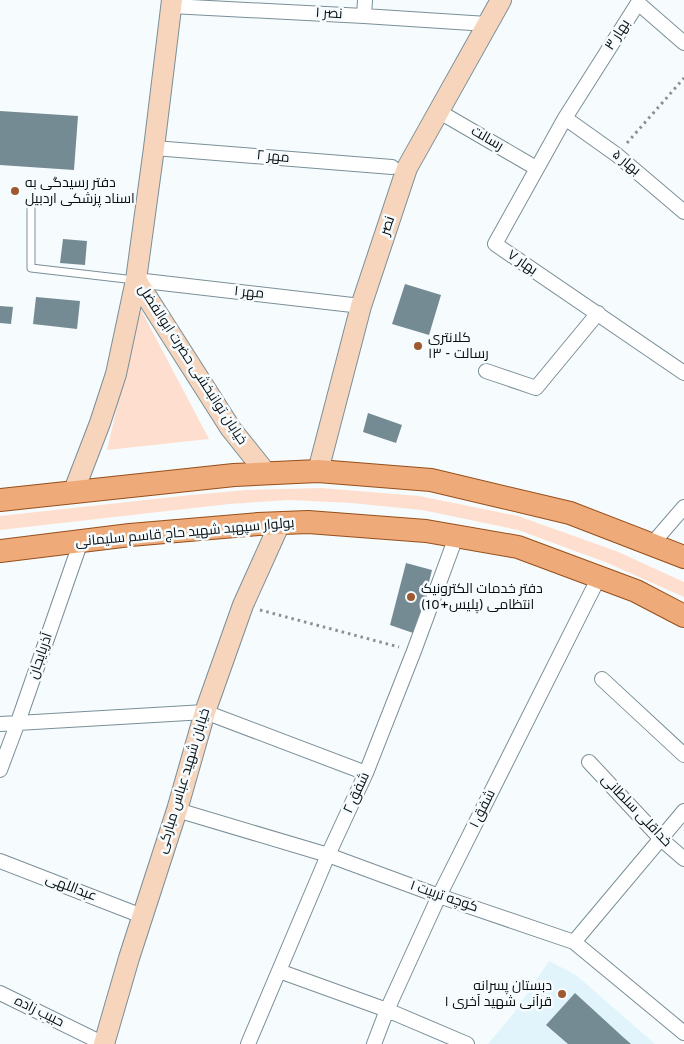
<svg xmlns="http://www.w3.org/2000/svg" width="684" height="1044" font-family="Overpass,Cairo,sans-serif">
<rect width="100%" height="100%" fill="#f6fbfd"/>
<path fill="#e1f4fc" d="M 549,961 L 576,975 L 655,1044 L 488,1044 L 514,1013 Z"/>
<path fill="#fedfcf" d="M 140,308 L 209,439 L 107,450 Z
M 321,488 L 419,496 L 518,516 L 616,551 L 684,582 L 684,597 L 605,562 L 518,530 L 422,510 L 351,503 L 290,500 L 229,504 L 0,530 L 0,516 L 191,495 L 246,490 Z"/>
<path fill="#758b93" d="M 0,111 L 78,116 L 74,170 L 0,165 Z
M 63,239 L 87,241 L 85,265 L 60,263 Z
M 405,284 L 441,295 L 429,335 L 392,324 Z
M 36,297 L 80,301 L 77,329 L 33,324 Z
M 0,306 L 13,307 L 11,324 L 0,323 Z
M 368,413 L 402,425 L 396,443 L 363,432 Z
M 406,563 L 432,570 L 416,634 L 390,625 Z
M 575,993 L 623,1037 L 631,1044 L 568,1044 L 546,1025 Z"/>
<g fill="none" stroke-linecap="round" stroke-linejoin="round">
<defs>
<path id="lane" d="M 31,205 L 31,268 L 135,280"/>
<path id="street" d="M 171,6 L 364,16 L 487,24
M 364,16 L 365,0
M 684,43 L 638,3 L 565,118 L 495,244 L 684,373
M 438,111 L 536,168
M 565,118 L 617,155 L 684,212
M 154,148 L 392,167
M 136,280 L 361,306
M 486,371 L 536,388 L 598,313
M 652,544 L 684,507
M 602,679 L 684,755
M 0,724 L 205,712 L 366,773
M 589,762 L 661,839 L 684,859
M 0,770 L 18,722 L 81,541
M 177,810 L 328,855 L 439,896 L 574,942 L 684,1033
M 0,861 L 142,916
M 574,942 L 684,811
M 279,971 L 387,1010 L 467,1044
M 0,993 L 104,1044
M 248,1044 L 328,855 L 366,773 L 414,651 L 456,537
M 374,1044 L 387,1010 L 439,896 L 599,577"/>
<path id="secondary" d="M 136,280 L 231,429 L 267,474
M 318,471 L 361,306 L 407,168 L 501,0
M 73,493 L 100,423 L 116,374 L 136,280 L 154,148 L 172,0
M 104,1044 L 129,958 L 177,810 L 205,712 L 243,605 L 280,523"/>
<path id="primary" d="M 0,500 L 234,475 L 318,471 L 431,480 L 570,513 L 684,557
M 0,551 L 130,535 L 258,524 L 308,522 L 426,531 L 518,547 L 636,591 L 684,616"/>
</defs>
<use href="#lane" stroke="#7a8f98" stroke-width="9"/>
<use href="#street" stroke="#7a8f98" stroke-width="16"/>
<use href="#secondary" stroke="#7a8f98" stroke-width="22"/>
<use href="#primary" stroke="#964f1b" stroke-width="24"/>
<path stroke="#8a9193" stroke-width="3" stroke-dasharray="2.5 4" stroke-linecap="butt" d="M 627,143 L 684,78
M 260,610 L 399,647"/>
<use href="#lane" stroke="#fff" stroke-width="7"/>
<use href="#street" stroke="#fff" stroke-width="14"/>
<use href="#secondary" stroke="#f7d5bc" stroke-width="20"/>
<use href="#primary" stroke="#eeaa79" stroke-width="22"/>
</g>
<g fill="#9f592f" stroke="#f6fbfd" stroke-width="2">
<circle cx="15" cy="191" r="5"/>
<circle cx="418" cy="346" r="5"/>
<circle cx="411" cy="597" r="5"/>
<circle cx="562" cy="994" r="5"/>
</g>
<g text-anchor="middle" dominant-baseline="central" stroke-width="5" stroke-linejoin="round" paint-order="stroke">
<g font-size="14" fill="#070f12" stroke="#f6fbfd">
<text transform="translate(329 14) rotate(3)">نصر ۱</text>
<text transform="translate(618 35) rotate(-57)">بهار ۳</text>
<text transform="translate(487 139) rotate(30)">رسالت</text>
<text transform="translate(273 157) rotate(5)">مهر ۲</text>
<text transform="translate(626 163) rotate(39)">بهار ۵</text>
<text transform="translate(388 226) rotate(-72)">نصر</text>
<text transform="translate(522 263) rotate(34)">بهار ۷</text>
<text transform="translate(249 293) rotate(6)">مهر ۱</text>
<text transform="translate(192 365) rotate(57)">خیابان توانبخشی حضرت ابوالفضل</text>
<text transform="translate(185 533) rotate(-5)">بولوار سپهبد شهید حاج قاسم سلیمانی</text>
<text transform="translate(41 656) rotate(-71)">آذربایجان</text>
<text transform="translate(184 781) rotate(-73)">خیابان شهید عباس مبارکی</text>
<text transform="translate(357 793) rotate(-65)">شفق ۲</text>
<text transform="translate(483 809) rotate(-63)">شفق ۱</text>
<text transform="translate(636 811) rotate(46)">خداقلی سلطانی</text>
<text transform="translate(71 888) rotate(21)">عبداللهی</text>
<text transform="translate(444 897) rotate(19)">کوچه تربیت ۱</text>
<text transform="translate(39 1012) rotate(26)">حبیب زاده</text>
</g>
<g font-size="14" fill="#070f12" stroke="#f6fbfd" text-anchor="start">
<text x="25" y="183">دفتر رسیدگی به<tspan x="25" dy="16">اسناد پزشکی اردبیل</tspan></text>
<text x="428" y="338">کلانتری<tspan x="428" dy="16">۱۳ - رسالت</tspan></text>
<text x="421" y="589">دفتر خدمات الکترونیک<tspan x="421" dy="16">انتظامی (پلیس+10)</tspan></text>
<text x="552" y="986" text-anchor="end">دبستان پسرانه<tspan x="552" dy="16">قرآنی شهید آخری ۱</tspan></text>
</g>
</g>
</svg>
